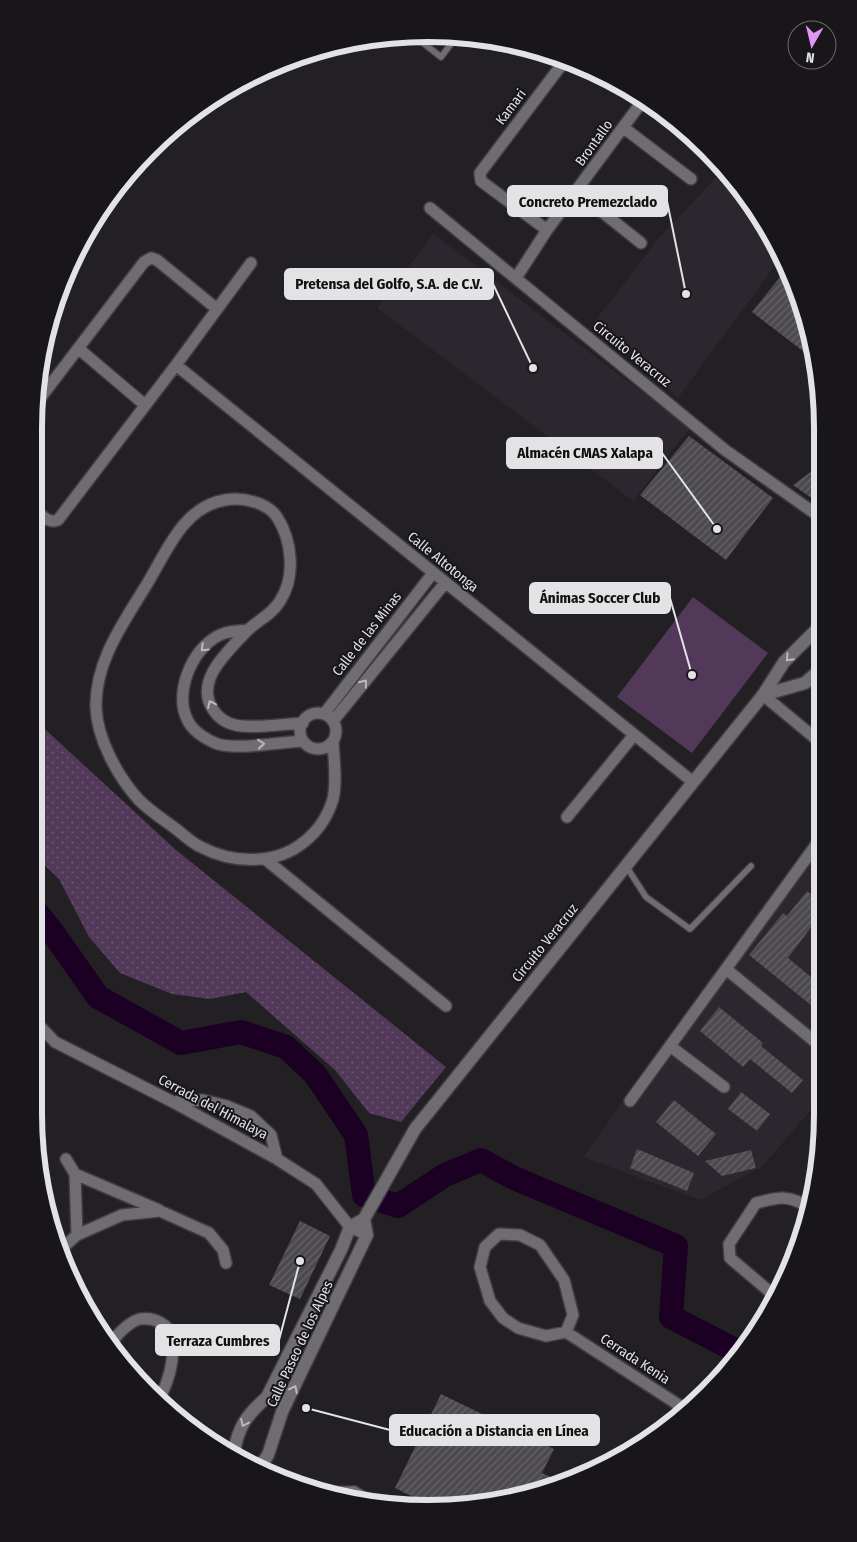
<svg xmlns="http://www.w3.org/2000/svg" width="857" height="1542" font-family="'Fira Sans Condensed',sans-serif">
<defs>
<pattern id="grass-dots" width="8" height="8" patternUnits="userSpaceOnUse" patternTransform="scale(1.25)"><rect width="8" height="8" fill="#52395a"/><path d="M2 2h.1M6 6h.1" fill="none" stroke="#6b5572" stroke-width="1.8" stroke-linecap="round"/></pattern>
<pattern id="building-hatch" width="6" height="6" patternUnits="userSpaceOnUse" patternTransform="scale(1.25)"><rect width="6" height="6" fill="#4c4a4d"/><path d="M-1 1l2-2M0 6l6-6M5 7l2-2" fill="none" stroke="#666466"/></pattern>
</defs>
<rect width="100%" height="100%" fill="#222022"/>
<path fill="#2c262e" d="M 723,170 L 757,209 L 782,256 L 678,398 L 594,322 L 660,237 Z
M 433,234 L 690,428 L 633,501 L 377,308 Z
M 821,826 L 822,1097 L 762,1167 L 700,1200 L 583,1157 Z"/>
<path fill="url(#grass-dots)" d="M 34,719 L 176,850 L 446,1067 L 401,1122 L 369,1113 L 335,1070 L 246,992 L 210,999 L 172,994 L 120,973 L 89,937 L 59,879 L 34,855 Z"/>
<path fill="#52395a" d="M 693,597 L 768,653 L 692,753 L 617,697 Z"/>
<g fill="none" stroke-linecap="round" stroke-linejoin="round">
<path stroke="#1b0023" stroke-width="24" d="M 34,909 L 51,930 L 98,997 L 181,1043 L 241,1032 L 286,1047 L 315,1074 L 356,1135 L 364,1195 L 398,1206 L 445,1175 L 481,1160 L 514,1178 L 676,1246 L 671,1317 L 737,1351"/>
</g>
<path fill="url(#building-hatch)" d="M 788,267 L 793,278 L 816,361 L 752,312 Z
M 689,436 L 773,498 L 726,560 L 640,495 Z
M 820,465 L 820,504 L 793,485 Z
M 807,891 L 822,903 L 822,918 L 814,927 L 812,926 L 788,958 L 822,986 L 822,1014 L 749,955 L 783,913 L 787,916 Z
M 719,1007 L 763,1043 L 761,1046 L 803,1080 L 792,1093 L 750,1059 L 743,1067 L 700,1031 Z
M 741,1092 L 770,1114 L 757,1131 L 728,1109 Z
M 674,1100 L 716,1134 L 698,1156 L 656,1122 Z
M 637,1149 L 694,1173 L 687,1191 L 630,1168 Z
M 751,1150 L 756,1168 L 722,1176 L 705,1161 Z
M 300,1221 L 330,1236 L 300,1299 L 269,1285 Z
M 441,1394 L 554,1449 L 542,1473 L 561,1482 L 455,1507 L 430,1505 L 395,1488 Z"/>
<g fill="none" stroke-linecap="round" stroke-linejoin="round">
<defs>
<path id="service" d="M 413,35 L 441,57 L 457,36
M 626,866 L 646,897 L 690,929 L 751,866
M 317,1490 L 355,1489 L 372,1499"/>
<path id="minor" d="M 624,128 L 691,179
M 577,192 L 641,243
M 430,208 L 725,450 L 820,517
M 547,230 L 481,181 L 480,173 L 566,59
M 516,278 L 547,230 L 644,99
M 79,349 L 145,405
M 176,365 L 693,782
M 35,405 L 144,262 L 151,258 L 157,260 L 217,309
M 34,509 C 42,515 48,524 58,520 L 176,365 L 251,263
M 248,630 C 240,631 232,631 225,633 C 195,642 173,690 187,719 C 192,731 204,738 215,743 C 233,751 282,742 303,741
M 763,695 L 821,743
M300 731a18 18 0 1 1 36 0a18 18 0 1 1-36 0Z
M 324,714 L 433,573
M 333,721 L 445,583
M 303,723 C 283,724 254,729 235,725 C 226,723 219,718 214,711 C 193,682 227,652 246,632 C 257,620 270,617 280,601 C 296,577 292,540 277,517 C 267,502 242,497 225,500 C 183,507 167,551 147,584 C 124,622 95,661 96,707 C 97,739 118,777 139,800 C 150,811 164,820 176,829 C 184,835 192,843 201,847 C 233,864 276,865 304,842 C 318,831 328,816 333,799 C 337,781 334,761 333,742
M 567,817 L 634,735
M 265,859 L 446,1006
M 726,969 L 819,1045
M 34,1020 L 55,1042 L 173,1102 L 277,1159 L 316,1184 L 350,1227 L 367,1235
M 670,1046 L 724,1087
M 630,1101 L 821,838
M 173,1102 L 203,1100 L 227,1106 L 251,1116 L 271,1135 L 277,1159
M 66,1159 L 75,1174 L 77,1235
M 75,1174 L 159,1210
M 60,1250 L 77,1235 L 122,1215 L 160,1211 L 209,1233 L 223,1250 L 226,1263
M 776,1297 L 730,1258 L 729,1244 L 756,1203 C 779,1197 790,1194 811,1209
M 566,1332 L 573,1315 L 564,1280 L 540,1245 L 520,1235 L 499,1234 L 485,1247 L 480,1267 L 490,1301 L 503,1318 L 518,1328 L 546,1336 L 566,1332 L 688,1411
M 110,1344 C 117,1335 128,1322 140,1319 C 154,1317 170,1324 172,1339 C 175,1359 169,1379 161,1396"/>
<path id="tertiary" d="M 763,695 L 805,683 L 821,669
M 234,1453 C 238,1426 247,1415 267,1397 L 341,1250 L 350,1227 L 364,1219 L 415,1129 L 763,695 L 784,662 L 821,625
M 261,1465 L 268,1455 L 282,1412 L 367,1235 L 364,1219"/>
</defs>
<use href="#service" stroke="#3f3d40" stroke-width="8"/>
<use href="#minor" stroke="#3f3d40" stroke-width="14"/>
<use href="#tertiary" stroke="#3f3d40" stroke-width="15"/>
<use href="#service" stroke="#706d70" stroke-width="5.5"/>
<use href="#minor" stroke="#706d70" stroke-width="11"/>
<use href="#tertiary" stroke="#706d70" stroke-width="12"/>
</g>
<defs><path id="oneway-chevron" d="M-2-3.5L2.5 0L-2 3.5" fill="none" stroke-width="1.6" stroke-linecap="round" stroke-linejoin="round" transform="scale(1.25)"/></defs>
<g stroke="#bbb9bb">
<use href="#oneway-chevron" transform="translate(204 648) rotate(136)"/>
<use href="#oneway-chevron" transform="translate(789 658) rotate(133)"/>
<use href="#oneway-chevron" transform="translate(364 683) rotate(-51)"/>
<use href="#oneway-chevron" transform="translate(211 704) rotate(-115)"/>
<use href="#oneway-chevron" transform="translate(261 744) rotate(-5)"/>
<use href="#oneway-chevron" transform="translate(294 1389) rotate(-64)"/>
<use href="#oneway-chevron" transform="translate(244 1423) rotate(116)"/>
</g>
<g text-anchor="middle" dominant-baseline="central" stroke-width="4" stroke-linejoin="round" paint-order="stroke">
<g font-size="14" fill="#e3e2e4" stroke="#181619">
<text transform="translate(511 107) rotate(-53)">Kamari</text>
<text transform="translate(594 143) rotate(-54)">Brontallo</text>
<text transform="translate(632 354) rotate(39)">Circuito Veracruz</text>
<text transform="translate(443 562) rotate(39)">Calle Altotonga</text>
<text transform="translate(367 634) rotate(-52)">Calle de las Minas</text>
<text transform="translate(545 943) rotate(-51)">Circuito Veracruz</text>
<text transform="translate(213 1107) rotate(28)">Cerrada del Himalaya</text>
<text transform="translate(300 1344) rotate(-65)">Calle Paseo de los Alpes</text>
<text transform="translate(635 1359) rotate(33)">Cerrada Kenia</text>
</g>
</g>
<path d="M0 0H857V1542H0ZM428 42H428A386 386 0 0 1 814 428V1114A386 386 0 0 1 428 1500H428A386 386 0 0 1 42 1114V428A386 386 0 0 1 428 42Z" fill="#181619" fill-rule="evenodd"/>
<path fill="none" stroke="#e3e2e4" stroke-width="6" d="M428 42H428A386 386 0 0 1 814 428V1114A386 386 0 0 1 428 1500H428A386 386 0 0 1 42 1114V428A386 386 0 0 1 428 42Z"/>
<path fill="none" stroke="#e3e2e4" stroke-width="2" d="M686 294L667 201M533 368L493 284M717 529L662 453M692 675L670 598M300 1261L279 1340M306 1408L390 1430"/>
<g fill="#e3e2e4" stroke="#181619" stroke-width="2">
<circle cx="686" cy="294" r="5"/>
<circle cx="533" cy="368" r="5"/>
<circle cx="717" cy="529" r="5"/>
<circle cx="692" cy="675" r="5"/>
<circle cx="300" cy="1261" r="5"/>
<circle cx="306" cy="1408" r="5"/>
</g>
<g fill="#e3e2e4" stroke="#e3e2e4" stroke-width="2">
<rect x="508" y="186" width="159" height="30" rx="5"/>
<rect x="285" y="269" width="208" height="30" rx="5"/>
<rect x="507" y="438" width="155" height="30" rx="5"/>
<rect x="530" y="583" width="140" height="30" rx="5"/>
<rect x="156" y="1325" width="123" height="30" rx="5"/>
<rect x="390" y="1415" width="209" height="30" rx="5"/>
</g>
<g font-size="15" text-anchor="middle" font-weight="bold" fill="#111">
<text x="588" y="207">Concreto Premezclado</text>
<text x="389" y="289">Pretensa del Golfo, S.A. de C.V.</text>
<text x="585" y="458">Almacén CMAS Xalapa</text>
<text x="600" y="603">Ánimas Soccer Club</text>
<text x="218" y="1346">Terraza Cumbres</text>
<text x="494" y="1436">Educación a Distancia en Línea</text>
</g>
<g transform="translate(812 45) rotate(188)"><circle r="24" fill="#181619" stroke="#69686a"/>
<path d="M0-4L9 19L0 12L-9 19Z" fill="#de98f3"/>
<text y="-8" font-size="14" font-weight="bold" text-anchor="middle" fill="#e3e2e4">N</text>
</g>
</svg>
